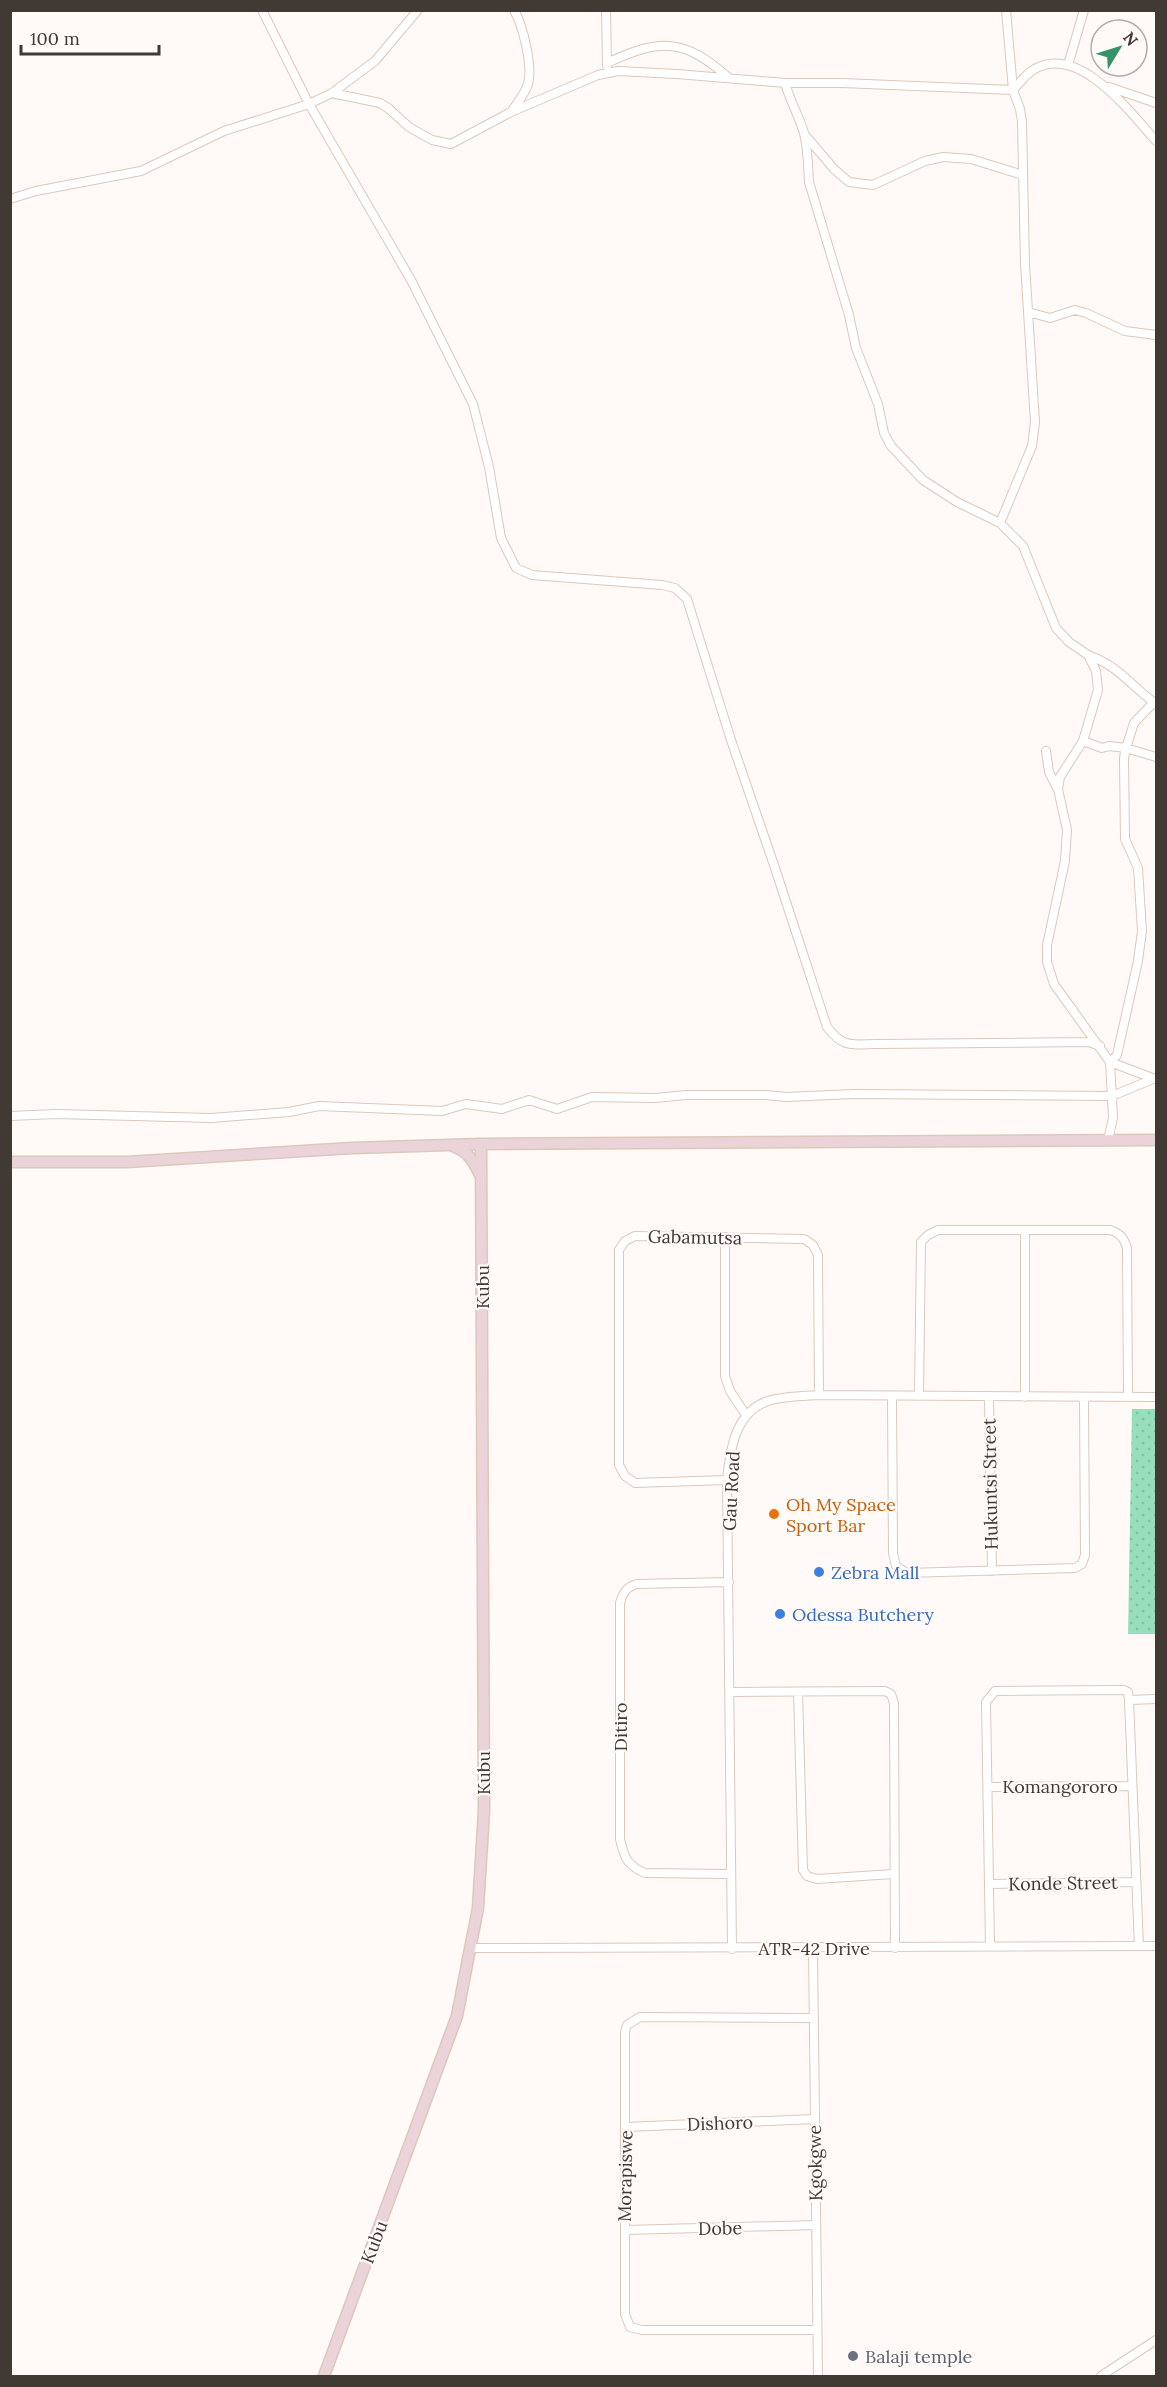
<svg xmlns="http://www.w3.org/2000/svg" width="1167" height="2387" font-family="Lora,serif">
<defs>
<pattern id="grass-dots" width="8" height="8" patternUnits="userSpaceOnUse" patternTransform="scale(1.5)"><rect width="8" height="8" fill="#97dfbc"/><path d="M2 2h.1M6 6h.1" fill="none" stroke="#83c0a2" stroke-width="1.8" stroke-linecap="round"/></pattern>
</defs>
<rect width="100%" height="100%" fill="#fffaf7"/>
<path fill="url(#grass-dots)" d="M 1132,1409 L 1156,1409 L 1156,1634 L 1128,1634 Z"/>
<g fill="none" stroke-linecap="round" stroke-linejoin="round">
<defs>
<path id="minor" d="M 262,10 L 309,104 L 411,280 L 473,404 L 489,467 L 501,538 L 516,568 L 532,575 L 662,585 L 675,588 L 687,599 L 731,740 L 775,868 L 827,1027 C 844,1049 852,1044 878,1044 L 1089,1042 L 1100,1046
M 606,10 L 607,66
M 607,63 C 661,38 684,38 729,78
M 1068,65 L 1084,10
M 785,83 C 790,101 799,116 804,133 C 808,149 808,166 809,182 L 849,315 L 856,348 L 878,404 L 884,433 L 891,446 L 923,480 L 957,502 L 1000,523 L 1023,546 L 1056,628 L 1069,642 L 1088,655 L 1096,671 L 1098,690 L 1083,741 L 1060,777 L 1058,789 L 1067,830 L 1065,861 L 1047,945 L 1047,962 L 1054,984 L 1110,1062 L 1113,1118 L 1108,1140
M 1109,87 L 1156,103
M 332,93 L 380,103 L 388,108 L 409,127 L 432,140 L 451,144 L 511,112 L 598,75 L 618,71 L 677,74 L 785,83 L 842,83 L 1013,90 C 1019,84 1025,75 1033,70 C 1078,42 1130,112 1156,141
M 511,112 C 517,103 525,94 528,84 C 533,66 523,26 514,10
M 805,135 L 834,169 L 849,182 L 873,185 L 925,161 L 943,157 L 971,159 L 1023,175
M 10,199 L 36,191 L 141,171 L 224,131 L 309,104 L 332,93 L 375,61 L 418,10
M 1028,312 L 1050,318 L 1075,310 L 1086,313 L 1125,331 L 1156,335
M 1000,523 L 1032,446 L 1035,422 L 1025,264 L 1022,122 L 1020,109 L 1013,90 L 1006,10
M 1088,655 C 1119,666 1131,686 1156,704
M 1154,702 L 1134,723 L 1126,748 L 1156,757
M 1083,741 L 1102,748 L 1109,746 L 1126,748 L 1124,758 L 1125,839 L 1138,868 L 1142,931 L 1138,961 L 1119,1046 L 1117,1055 L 1110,1062 L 1155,1079
M 1046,751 L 1049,772 L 1057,788
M 10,1116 L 56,1114 L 211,1118 L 289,1112 L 319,1106 L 442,1111 L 466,1104 L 502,1109 L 529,1100 L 557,1109 L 592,1097 L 655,1098 L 686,1095 L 766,1095 L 786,1097 L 854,1094 L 1112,1096 L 1153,1079
M 725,1237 L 725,1376 L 730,1391 L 746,1415
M 892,1396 L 893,1553 L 896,1566 L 907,1573 L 1075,1568 L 1082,1564 L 1085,1555 L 1084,1397
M 919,1396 L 921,1242 L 928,1235 L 938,1230 L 1110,1230 C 1120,1233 1124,1238 1127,1248 L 1128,1396
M 989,1397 L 992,1571
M 1025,1397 L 1025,1231
M 727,1480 L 635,1483 L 625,1476 L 619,1465 L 619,1250 L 625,1241 L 635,1236 L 804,1239 L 813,1245 L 818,1255 L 819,1395
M 729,1582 L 637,1584 C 626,1587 623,1593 620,1603 L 620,1839 C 624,1858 628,1866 645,1873 L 730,1874
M 730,1692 L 885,1691 L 891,1694 L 894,1703 L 895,1948
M 798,1692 L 803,1870 L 807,1876 L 817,1879 L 893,1874
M 1129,1700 L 1156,1699
M 988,1787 L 1132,1786
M 990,1884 L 1136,1882
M 990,1946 L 986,1702 L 995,1691 L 1124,1690 L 1128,1692 L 1129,1700 L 1139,1946
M 472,1948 L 1156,1946
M 732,1949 L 727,1480 C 730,1450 735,1412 768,1401 C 783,1396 803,1396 819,1395 L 1156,1397
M 813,1949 L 818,2376
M 813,2018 L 640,2017 L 627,2025 L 625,2032 L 625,2314 L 630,2327 L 642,2330 L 817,2330
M 626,2127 L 814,2119
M 625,2230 L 816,2225
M 1101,2376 L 1156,2340"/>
<path id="secondary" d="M 453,1146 C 468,1151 474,1162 480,1175
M 10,1162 L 127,1162 L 352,1148 L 481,1144 L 1156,1140
M 324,2376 L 457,2016 L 478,1908 L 484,1811 L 481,1144"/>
</defs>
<use href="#minor" stroke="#dcc9ba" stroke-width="10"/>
<use href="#secondary" stroke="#dcc9ba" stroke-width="13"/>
<use href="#minor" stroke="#fff" stroke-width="8"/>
<use href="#secondary" stroke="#ead4da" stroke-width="10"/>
</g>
<circle fill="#e8710a" stroke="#fffaf7" stroke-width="2" cx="774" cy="1514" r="6"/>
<g fill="#3f7fe0" stroke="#fffaf7" stroke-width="2">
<circle cx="819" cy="1572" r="6"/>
<circle cx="780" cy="1614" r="6"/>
</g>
<circle fill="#6b7280" stroke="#fffaf7" stroke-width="2" cx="853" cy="2356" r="6"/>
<g text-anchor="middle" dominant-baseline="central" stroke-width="4.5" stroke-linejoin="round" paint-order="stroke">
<g font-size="18" fill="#413933" stroke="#fffaf7">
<text transform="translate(695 1237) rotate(1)">Gabamutsa</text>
<text transform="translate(482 1287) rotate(-90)">Kubu</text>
<text transform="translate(990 1484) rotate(-91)">Hukuntsi Street</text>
<text transform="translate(731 1491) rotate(-87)">Gau Road</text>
<text transform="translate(620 1727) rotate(-90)">Ditiro</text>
<text transform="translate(483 1773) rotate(-90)">Kubu</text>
<text x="1060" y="1786">Komangororo</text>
<text transform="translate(1063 1883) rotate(-1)">Konde Street</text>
<text x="814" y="1948">ATR-42 Drive</text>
<text transform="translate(720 2123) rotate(-2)">Dishoro</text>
<text transform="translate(815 2163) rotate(-91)">Kgokgwe</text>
<text transform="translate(625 2176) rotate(-89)">Morapiswe</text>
<text transform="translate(720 2228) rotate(-1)">Dobe</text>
<text transform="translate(374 2242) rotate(-69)">Kubu</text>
</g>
<g font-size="18" fill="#c56008" stroke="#fffaf7" text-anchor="start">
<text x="786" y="1504">Oh My Space<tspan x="786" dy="21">Sport Bar</tspan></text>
</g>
<g font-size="18" fill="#366cbe" stroke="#fffaf7" text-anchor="start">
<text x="831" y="1572">Zebra Mall</text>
<text x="792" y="1614">Odessa Butchery</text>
</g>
<g font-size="18" fill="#5b616d" stroke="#fffaf7" text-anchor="start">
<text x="865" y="2356">Balaji temple</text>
</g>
</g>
<rect width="1167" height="2387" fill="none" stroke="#413933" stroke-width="24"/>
<g transform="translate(1119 48) rotate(52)"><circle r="28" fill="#fffaf7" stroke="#b3ada9" stroke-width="1.5"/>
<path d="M0-4.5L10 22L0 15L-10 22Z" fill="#35926a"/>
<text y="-9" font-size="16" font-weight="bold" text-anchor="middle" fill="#413933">N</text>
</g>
<path d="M21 45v9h138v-9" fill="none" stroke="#413933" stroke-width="3"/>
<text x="30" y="45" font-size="18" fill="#413933" stroke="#fffaf7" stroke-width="4.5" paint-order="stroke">100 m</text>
</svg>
